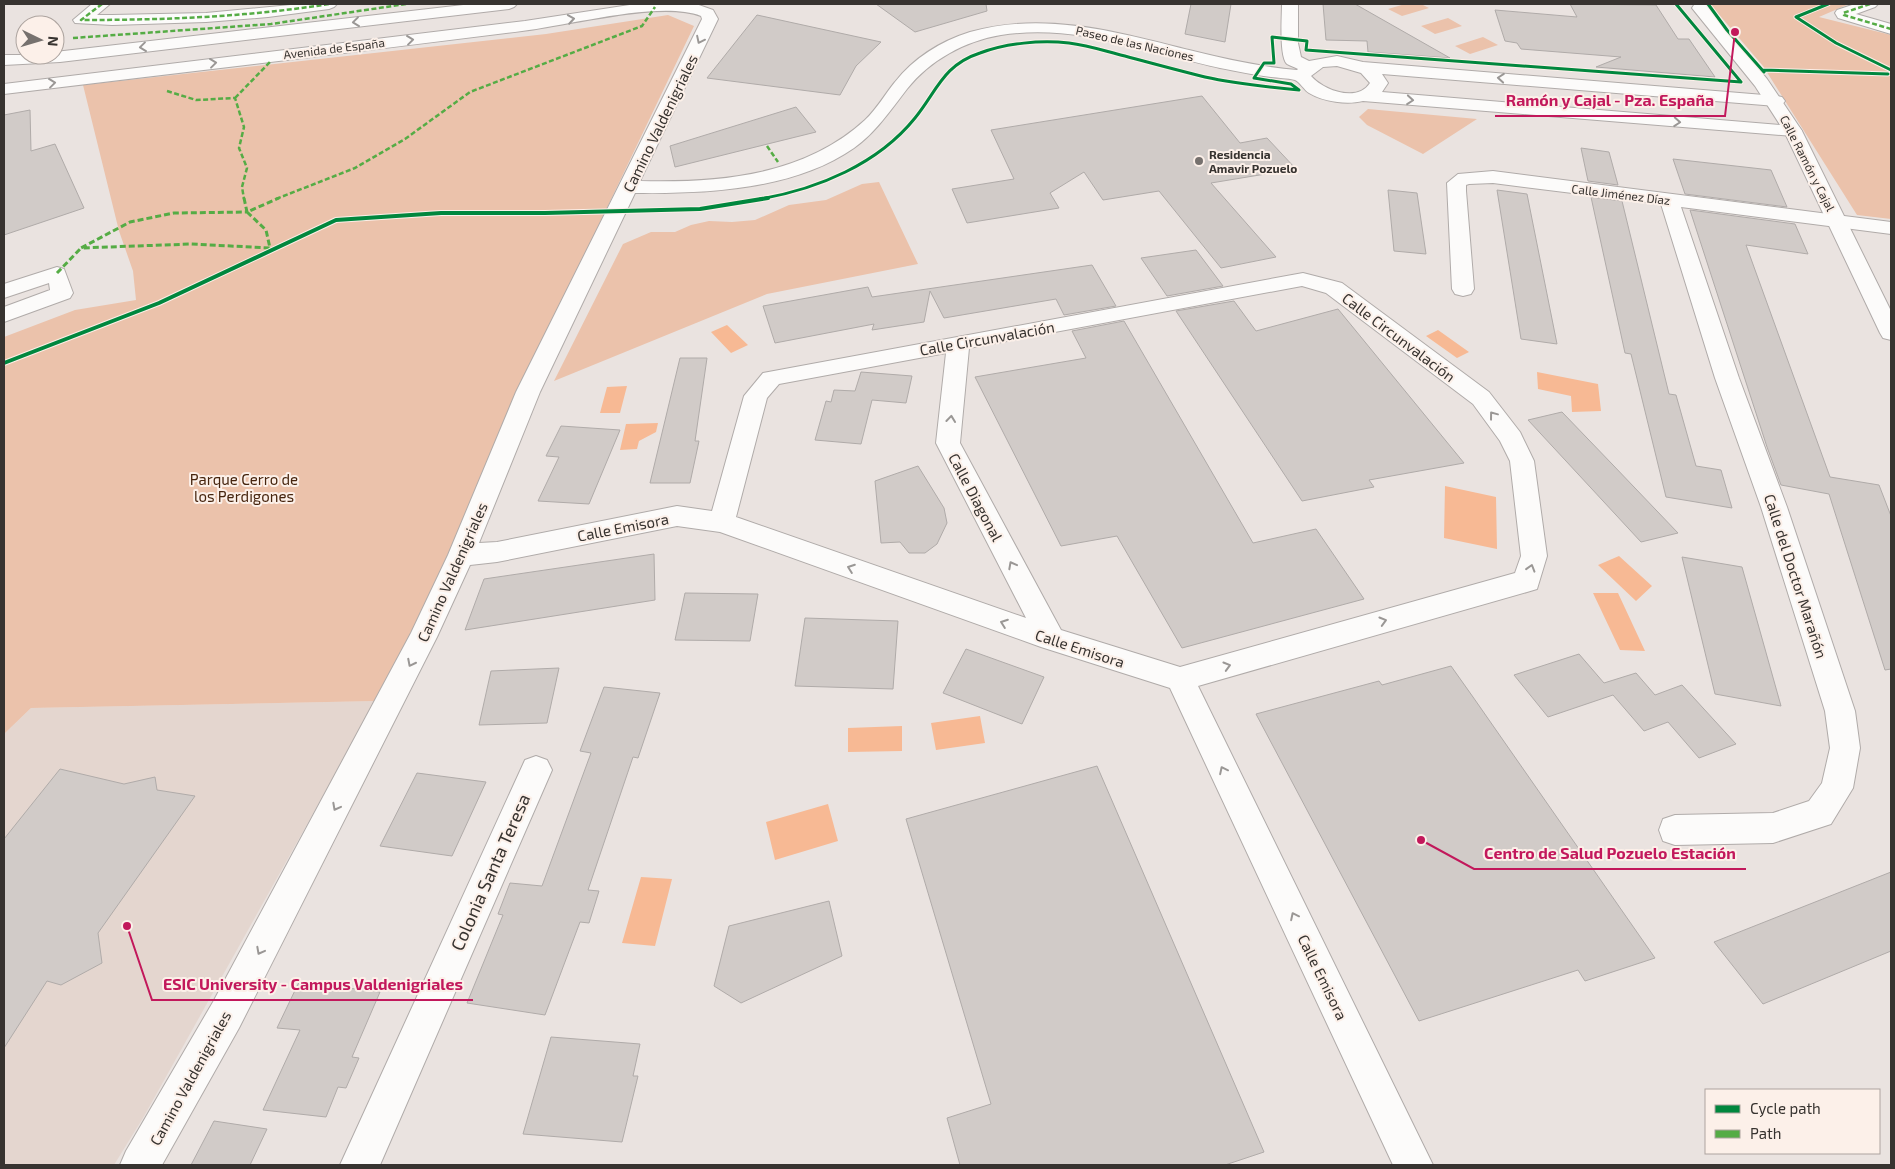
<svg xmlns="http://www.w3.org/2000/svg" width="1895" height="1169" font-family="'Exo 2',sans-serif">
<rect width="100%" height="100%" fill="#eae3e0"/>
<path fill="#e4d6cf" d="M 376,701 L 143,1118 L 114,1165 L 4,1165 L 4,734 L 31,708 Z"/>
<path fill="#ebc2ab" d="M 1405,4 L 1421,4 L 1429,8 L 1402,16 L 1388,9 Z
M 1710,4 L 1849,4 L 1819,17 L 1891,35 L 1891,219 L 1857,215 L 1763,66 Z
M 668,15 L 694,26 L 526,377 L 444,575 L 376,701 L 31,708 L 4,734 L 4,337 L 75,310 L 136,300 L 133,271 L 119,231 L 83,85 L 546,34 Z
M 1448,18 L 1462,26 L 1435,34 L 1421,26 Z
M 1483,37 L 1498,45 L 1470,54 L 1455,46 Z
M 1368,109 L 1477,119 L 1423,154 L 1367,125 L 1359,117 Z
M 879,182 L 918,264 L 767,294 L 554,381 L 623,244 L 651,232 L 675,232 L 691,225 L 709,221 L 732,222 L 755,220 L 789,205 L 826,200 L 862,184 Z"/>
<path fill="#f7b994" d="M 727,325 L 748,345 L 731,353 L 711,332 Z
M 1438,330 L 1469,352 L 1457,358 L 1426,336 Z
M 1537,372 L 1598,384 L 1601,411 L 1572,412 L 1571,396 L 1538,389 Z
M 627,386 L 620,413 L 600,413 L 607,387 Z
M 658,423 L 656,432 L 639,441 L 637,449 L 620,450 L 626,424 Z
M 1445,486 L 1496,497 L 1497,549 L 1444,538 Z
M 1619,556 L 1652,586 L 1636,601 L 1598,565 Z
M 1593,593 L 1618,593 L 1645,651 L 1620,650 Z
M 980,716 L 985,743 L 936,750 L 931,723 Z
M 902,726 L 902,751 L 848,752 L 848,728 Z
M 828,804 L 838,841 L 775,860 L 766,822 Z
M 641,877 L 672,879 L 655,946 L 622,943 Z"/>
<path fill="#d1cbc8" stroke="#b0aba9" d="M 876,4 L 986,4 L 987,11 L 915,32 Z
M 1191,4 L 1231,4 L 1225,42 L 1185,34 Z
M 1323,4 L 1355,4 L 1450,58 L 1368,52 L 1367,41 L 1326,40 Z
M 1570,4 L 1656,5 L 1678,39 L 1689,39 L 1715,77 L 1596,67 L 1621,57 L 1521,49 L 1517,43 L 1505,41 L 1495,10 L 1577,17 Z
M 757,15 L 812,27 L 881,42 L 856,66 L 840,95 L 707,78 Z
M 1202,96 L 1240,143 L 1267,138 L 1296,169 L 1211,183 L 1276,257 L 1221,268 L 1159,191 L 1103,200 L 1084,172 L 1050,193 L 1059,208 L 967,223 L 952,189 L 1014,179 L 991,130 Z
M 796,107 L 816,132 L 675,167 L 670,146 Z
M 30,110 L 31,151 L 55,144 L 84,208 L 4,235 L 4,115 Z
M 1581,148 L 1609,152 L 1618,185 L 1588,181 Z
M 1673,159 L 1771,170 L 1787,207 L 1685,194 Z
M 1388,190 L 1417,193 L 1426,254 L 1394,251 Z
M 1497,190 L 1527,194 L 1557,344 L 1521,339 Z
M 1591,197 L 1622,201 L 1669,394 L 1676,395 L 1696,466 L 1721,470 L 1732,508 L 1666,497 L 1631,354 L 1625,353 Z
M 1690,210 L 1795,224 L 1808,254 L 1746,245 L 1830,477 L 1879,485 L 1891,516 L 1891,669 L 1885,670 L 1829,494 L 1781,485 L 1767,447 Z
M 1196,250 L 1223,286 L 1167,296 L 1141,258 Z
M 1092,265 L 1116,306 L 1064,315 L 1056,299 L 944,318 L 930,291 L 924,322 L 872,330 L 874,324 L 775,343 L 763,306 L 868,287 L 872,297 Z
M 1234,301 L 1256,331 L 1338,309 L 1464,463 L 1369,480 L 1374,487 L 1302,501 L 1176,311 Z
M 1124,321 L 1253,543 L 1316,529 L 1364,599 L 1182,648 L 1117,536 L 1061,546 L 975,377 L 1086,358 L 1072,331 Z
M 680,358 L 707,358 L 695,441 L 699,441 L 690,483 L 650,483 Z
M 861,372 L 912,376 L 906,403 L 872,400 L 861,444 L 815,440 L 826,401 L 831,402 L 834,390 L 855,391 Z
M 1562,412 L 1613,465 L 1678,533 L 1641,542 L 1528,420 Z
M 561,426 L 620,430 L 589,504 L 538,501 L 559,457 L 546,456 Z
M 918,466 L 944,508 L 947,523 L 937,544 L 925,553 L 909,553 L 900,542 L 881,543 L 875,481 Z
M 654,554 L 655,600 L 465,630 L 484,579 Z
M 1682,557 L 1742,567 L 1781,706 L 1715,694 Z
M 685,593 L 758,594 L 750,641 L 675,640 Z
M 805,618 L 898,621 L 893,689 L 795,686 Z
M 966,649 L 1044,677 L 1022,724 L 943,693 Z
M 1579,654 L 1604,683 L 1636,673 L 1655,695 L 1682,685 L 1736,744 L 1699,758 L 1668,722 L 1644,731 L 1613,695 L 1548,717 L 1514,675 Z
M 1451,666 L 1473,697 L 1655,958 L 1585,981 L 1578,970 L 1419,1021 L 1256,714 L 1379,681 L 1382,685 Z
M 559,668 L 547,723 L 479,725 L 491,671 Z
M 604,687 L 660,693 L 638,758 L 633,757 L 588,890 L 599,891 L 589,923 L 580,922 L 545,1015 L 467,1003 L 503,915 L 498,914 L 510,883 L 542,886 L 591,753 L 580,751 Z
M 1097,766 L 1264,1152 L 1225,1165 L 960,1165 L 947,1118 L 991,1104 L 906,819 Z
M 60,769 L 124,784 L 155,777 L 157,790 L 195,796 L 98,933 L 102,963 L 61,985 L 47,981 L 4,1048 L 4,839 Z
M 417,773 L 486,782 L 452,856 L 380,846 Z
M 1891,872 L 1891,951 L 1763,1004 L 1714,942 Z
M 829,901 L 842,956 L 741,1003 L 714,986 L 729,926 Z
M 299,982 L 380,992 L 352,1057 L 359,1058 L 346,1088 L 338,1087 L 326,1117 L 263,1110 L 300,1030 L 277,1028 Z
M 551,1037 L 640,1044 L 633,1076 L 638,1076 L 622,1142 L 523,1134 Z
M 214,1121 L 267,1129 L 250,1165 L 191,1165 Z"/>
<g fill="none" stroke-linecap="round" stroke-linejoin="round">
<defs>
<path id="minor" d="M 92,4 L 110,4 L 97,15 L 112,15 L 206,13 L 301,4 L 337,4 L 334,7 L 329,9 L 268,17 L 206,22 L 112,25 L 75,23 L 73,20 Z
M 472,4 L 517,4 L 514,7 L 509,9 L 60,62 L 4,65 L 4,55 L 55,55 L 55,52 Z
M 636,4 L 696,4 L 713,10 L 718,19 L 640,181 C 719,183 804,176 865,120 C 877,109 885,94 895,82 C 914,58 941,41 970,32 C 1044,11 1117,32 1189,50 C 1225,59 1261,67 1297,70 L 1298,69 C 1295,67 1290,66 1287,64 C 1279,57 1282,15 1282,4 L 1298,4 L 1298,43 L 1301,57 L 1309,61 L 1337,56 L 1363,62 L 1776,96 L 1782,97 L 1785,101 L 1782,105 L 1776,106 L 1382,74 L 1388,83 L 1382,92 L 1793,126 L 1799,127 L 1802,131 L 1799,135 L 1793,136 L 1363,101 C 1347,105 1324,102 1309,93 C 1304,90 1300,82 1295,80 C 1287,78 1278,78 1271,77 C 1254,75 1237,71 1220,68 C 1148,52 1076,23 1001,35 C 965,41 930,60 907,89 C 890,111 876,132 854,148 C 794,190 706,194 635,193 L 540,392 L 479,543 L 497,542 L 677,506 L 712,511 L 744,396 L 763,373 L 1303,273 L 1342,283 L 1489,392 L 1520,432 L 1534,461 L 1547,556 L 1537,589 L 1527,592 L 1198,686 L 1433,1165 L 1393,1165 L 1170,688 L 1041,647 L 720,532 L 677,526 L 497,562 L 470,565 L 437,637 L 239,1028 L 162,1165 L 120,1165 L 126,1151 L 213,1002 L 411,633 L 448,555 L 516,392 L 702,19 L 701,16 C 660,0 568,26 522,31 C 349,53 177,73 4,94 L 4,84 L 525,21 ZM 1337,66 L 1361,73 L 1370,83 C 1357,103 1323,90 1311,76 L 1323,67 ZM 1302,286 L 1326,293 L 1473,404 L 1500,441 L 1510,461 L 1521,556 L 1515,573 L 1180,667 L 1061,630 L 960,443 L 969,348 ZM 946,353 L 936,443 L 1026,618 L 736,517 L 767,398 L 779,384 Z
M 1855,4 L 1878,4 L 1875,7 L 1856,14 L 1891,24 L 1891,34 L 1838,18 L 1835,13 L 1837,10 Z
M 1493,171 L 1891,222 L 1891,234 L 1681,207 L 1739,378 L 1787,507 L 1855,711 L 1860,748 L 1853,788 L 1831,824 L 1773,843 L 1675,845 L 1663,841 L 1659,830 L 1663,819 L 1675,815 L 1773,813 L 1809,801 L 1822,783 L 1830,748 L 1825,711 L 1761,507 L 1715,378 L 1661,204 L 1493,183 L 1469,184 L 1466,185 L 1466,191 L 1474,289 L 1471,294 L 1463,296 L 1455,294 L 1452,289 L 1447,183 L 1458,174 Z
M 57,267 L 64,269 L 73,293 L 70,298 L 4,322 L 4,307 L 50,290 L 49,283 L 4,298 L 4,284 Z
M 536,756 L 547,760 L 552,770 L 380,1165 L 340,1165 L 525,760 Z"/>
<path id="tertiary" d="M 1702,4 L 1706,5 L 1767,79 L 1802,131 L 1891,311 L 1891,340 L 1883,338 L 1880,333 L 1784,131 L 1755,86 L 1692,8 L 1694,5 Z"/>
</defs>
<use href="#minor" stroke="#b0aba9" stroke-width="2"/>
<use href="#tertiary" stroke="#b0aba9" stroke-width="2"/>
<use href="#minor" fill="#fcfbfa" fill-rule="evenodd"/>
<use href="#tertiary" fill="#fcfbfa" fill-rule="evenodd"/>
<path stroke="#55ac45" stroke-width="2.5" stroke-dasharray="5 2.5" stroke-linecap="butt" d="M 102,4 L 81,20 C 164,20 247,17 329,4
M 1870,4 L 1843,13 L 1844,15 L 1891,29
M 73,38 L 271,24 L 406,4
M 167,91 L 196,100 L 235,98 L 244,127 L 239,148 L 247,168 L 242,187 L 244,199
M 235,98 L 270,62
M 767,146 L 778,162
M 276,199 L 355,168 L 405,139 L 470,92 L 642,26 L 655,7"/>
<path stroke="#55ac45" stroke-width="3" stroke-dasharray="6 3" stroke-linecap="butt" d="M 244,198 L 247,212 L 279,198
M 247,212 L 266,230 L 270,248 L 191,244 L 81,248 L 130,222 L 174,213 Z
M 57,273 L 81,248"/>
<defs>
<path id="cycleway-far1" d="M 1676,4 L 1741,82
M 1708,4 L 1727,30 L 1764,72
M 1828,4 L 1796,17 L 1836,43 L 1891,70
M 1762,70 L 1888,74
M 760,199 C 818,189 878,164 915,118 C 937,91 943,65 980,53 C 1007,43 1040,40 1069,43 C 1086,45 1102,50 1117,54 C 1147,62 1176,70 1205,77 C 1236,84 1267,87 1299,90 L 1291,84 L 1254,78 L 1264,63 L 1274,63 L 1272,37 L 1307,41 L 1306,50 L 1741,82"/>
<path id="cycleway" d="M 4,363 L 159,303 L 336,220 L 441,213 L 545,213 L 700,209 L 768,198"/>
</defs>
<use href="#cycleway-far1" stroke="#fcf0e9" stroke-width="5"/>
<use href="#cycleway" stroke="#fcf0e9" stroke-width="6"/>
<use href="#cycleway-far1" stroke="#00873e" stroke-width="3"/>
<use href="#cycleway" stroke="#00873e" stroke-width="4"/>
</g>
<defs><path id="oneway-chevron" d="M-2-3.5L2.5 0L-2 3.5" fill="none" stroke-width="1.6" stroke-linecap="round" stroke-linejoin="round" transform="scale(1.25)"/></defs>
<g stroke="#9a9795">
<use href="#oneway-chevron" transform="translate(571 19) rotate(-9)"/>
<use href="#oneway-chevron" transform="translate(356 22) rotate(173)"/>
<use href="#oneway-chevron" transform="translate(410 40) rotate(-7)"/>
<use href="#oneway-chevron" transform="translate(700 40) rotate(116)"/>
<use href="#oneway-chevron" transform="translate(143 47) rotate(173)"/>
<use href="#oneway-chevron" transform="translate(213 63) rotate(-7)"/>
<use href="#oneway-chevron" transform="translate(1501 78) rotate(-175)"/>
<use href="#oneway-chevron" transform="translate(52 83) rotate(-7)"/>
<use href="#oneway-chevron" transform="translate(1410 100) rotate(5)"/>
<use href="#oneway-chevron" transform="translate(1677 122) rotate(4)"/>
<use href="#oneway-chevron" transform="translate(1493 415) rotate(-127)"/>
<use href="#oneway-chevron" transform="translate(951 419) rotate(-84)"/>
<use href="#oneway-chevron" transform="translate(1012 565) rotate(-118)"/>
<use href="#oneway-chevron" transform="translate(851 568) rotate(-160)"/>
<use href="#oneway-chevron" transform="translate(1531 568) rotate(-73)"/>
<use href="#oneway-chevron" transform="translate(1383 621) rotate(-16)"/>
<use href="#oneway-chevron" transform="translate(1004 623) rotate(-160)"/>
<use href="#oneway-chevron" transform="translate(411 663) rotate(117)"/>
<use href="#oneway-chevron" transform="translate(1227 666) rotate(-16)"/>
<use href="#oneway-chevron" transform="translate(1223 770) rotate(-116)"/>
<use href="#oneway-chevron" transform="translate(336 807) rotate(118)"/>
<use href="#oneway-chevron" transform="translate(1294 916) rotate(-116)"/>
<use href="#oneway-chevron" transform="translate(260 951) rotate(118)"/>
</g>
<circle fill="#76716e" stroke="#fcf0e9" stroke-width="2" cx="1199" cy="161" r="5"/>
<g text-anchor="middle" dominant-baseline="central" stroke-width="4" stroke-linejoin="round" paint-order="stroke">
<g font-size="12" fill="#373330" stroke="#fcf0e9">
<text transform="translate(1135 43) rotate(13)">Paseo de las Naciones</text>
<text transform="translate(334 48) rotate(-7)">Avenida de España</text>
<text transform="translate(1808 163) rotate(63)">Calle Ramón y Cajal</text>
<text transform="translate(1621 194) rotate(7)">Calle Jiménez Díaz</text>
</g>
<g font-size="12" font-weight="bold" fill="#373330" stroke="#fcf0e9" text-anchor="start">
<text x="1209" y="154">Residencia<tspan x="1209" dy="14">Amavir Pozuelo</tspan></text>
</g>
<g font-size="15" fill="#373330" stroke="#fcf0e9">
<text transform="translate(660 123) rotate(-64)">Camino Valdenigriales</text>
<text transform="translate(1399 337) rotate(37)">Calle Circunvalación</text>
<text transform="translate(987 338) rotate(-10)">Calle Circunvalación</text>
<text transform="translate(976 497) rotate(62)">Calle Diagonal</text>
<text transform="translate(623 527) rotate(-11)">Calle Emisora</text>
<text transform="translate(452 572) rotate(-66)">Camino Valdenigriales</text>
<text transform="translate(1796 576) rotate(72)">Calle del Doctor Marañón</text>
<text transform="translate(1080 648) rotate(18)">Calle Emisora</text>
<text transform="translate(1323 977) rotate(64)">Calle Emisora</text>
<text transform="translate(190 1078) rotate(-61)">Camino Valdenigriales</text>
</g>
<g font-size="15" fill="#46240e" stroke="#fcf0e9">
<text x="244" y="479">Parque Cerro de<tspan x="244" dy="17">los Perdigones</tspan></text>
</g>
<g font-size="18" fill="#373330" stroke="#fcf0e9">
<text transform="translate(490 872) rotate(-66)">Colonia Santa Teresa</text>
</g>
</g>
<path fill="none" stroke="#c2185b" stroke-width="2" d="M1735 32L1725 116H1495M1421 840L1474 869H1746M127 926L152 1000H473"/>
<g fill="#c2185b" stroke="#fcf0e9" stroke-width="2">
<circle cx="1735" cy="32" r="5"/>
<circle cx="1421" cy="840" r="5"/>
<circle cx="127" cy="926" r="5"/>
</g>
<g font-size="16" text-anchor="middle" font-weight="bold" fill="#c2185b" stroke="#fcf0e9" stroke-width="4" stroke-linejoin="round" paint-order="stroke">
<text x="1610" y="106">Ramón y Cajal - Pza. España</text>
<text x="1610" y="859">Centro de Salud Pozuelo Estación</text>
<text x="313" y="990">ESIC University - Campus Valdenigriales</text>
</g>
<rect width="1895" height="1169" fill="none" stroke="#373330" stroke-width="10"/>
<rect x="1705" y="1089" width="175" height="65" fill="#fcf0e9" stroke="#ada49f"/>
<rect x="1715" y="1105" width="25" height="8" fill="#00873e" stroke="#ada49f"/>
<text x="1750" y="1114" font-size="15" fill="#373330">Cycle path</text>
<rect x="1715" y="1130" width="25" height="8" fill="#55ac45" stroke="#ada49f"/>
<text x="1750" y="1139" font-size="15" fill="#373330">Path</text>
<g transform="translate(40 40) rotate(95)"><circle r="24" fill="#fcf0e9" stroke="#ada49f"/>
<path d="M0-4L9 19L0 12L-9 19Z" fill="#76716e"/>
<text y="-8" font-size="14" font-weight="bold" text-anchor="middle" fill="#373330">N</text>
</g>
</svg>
